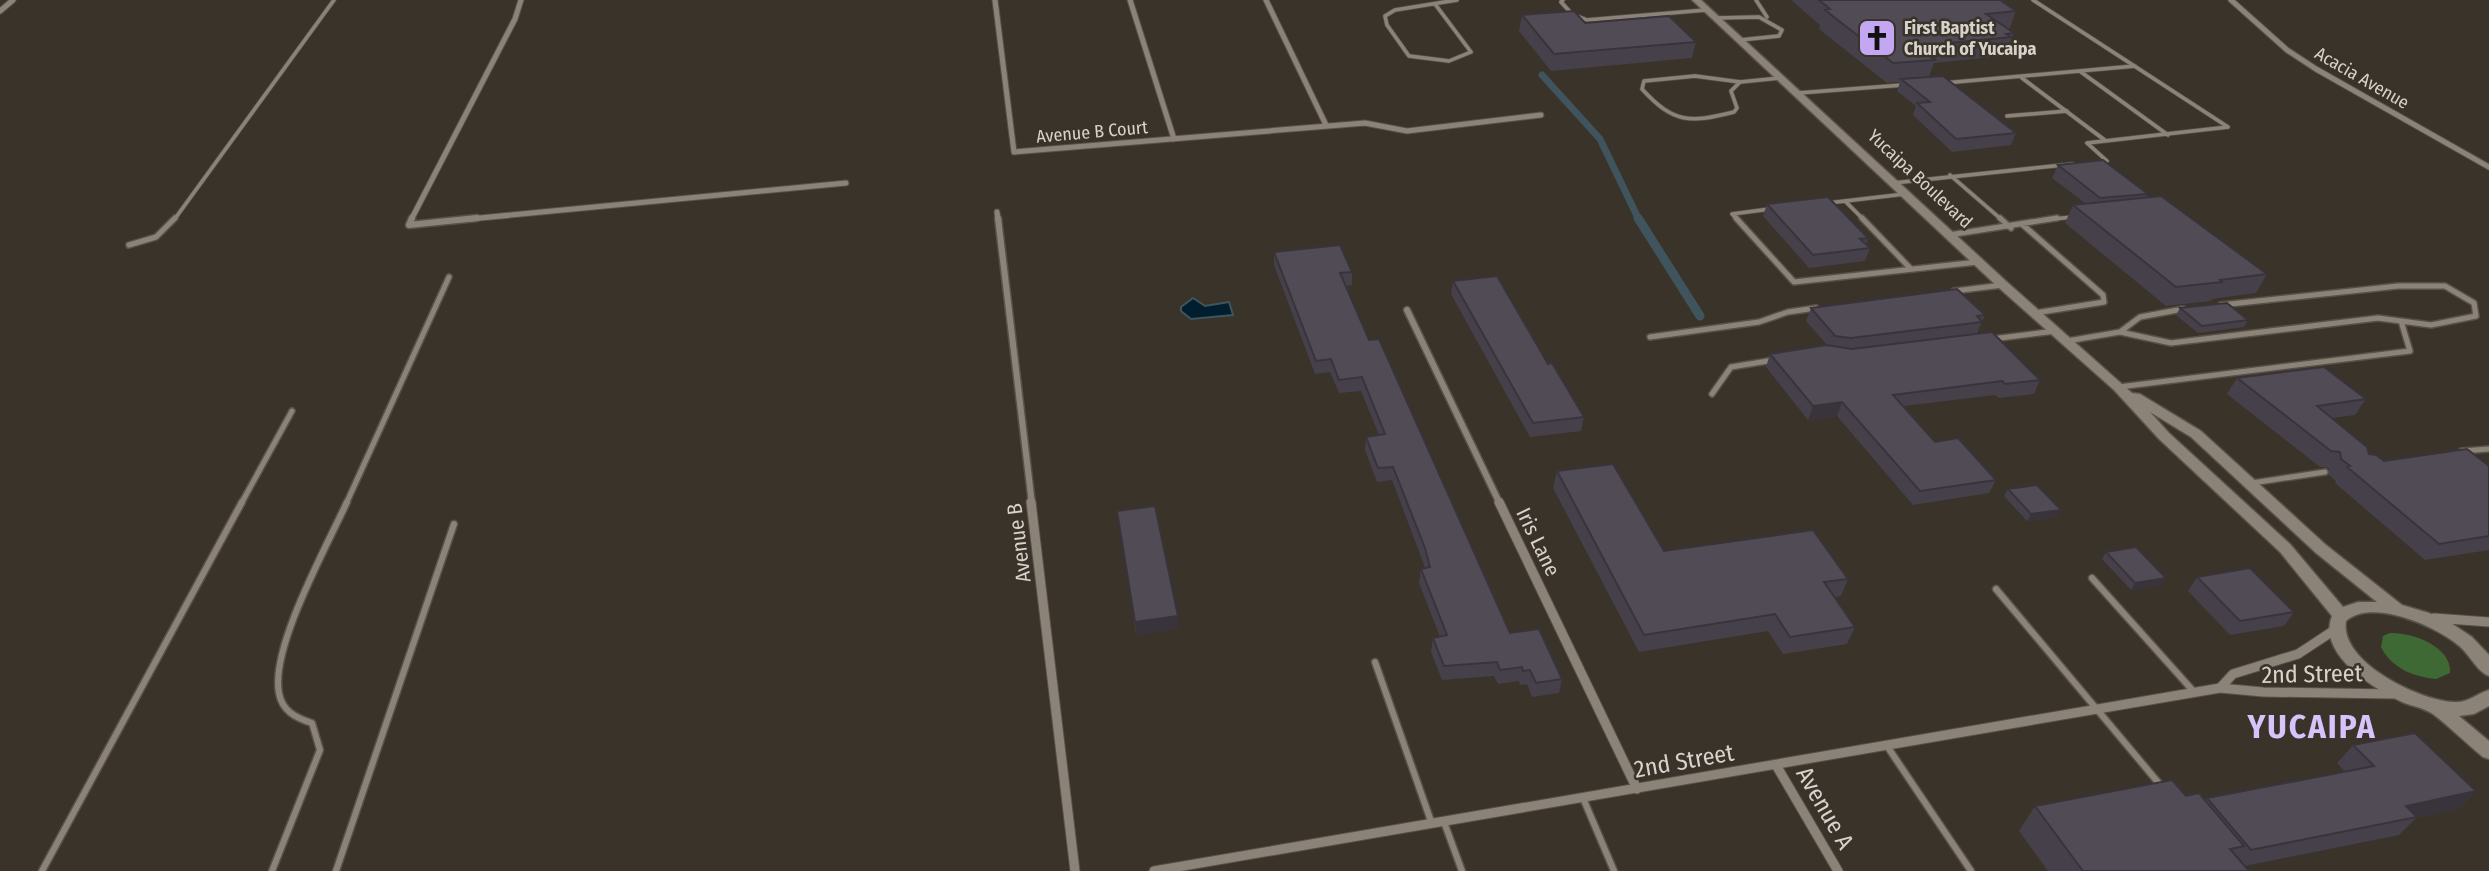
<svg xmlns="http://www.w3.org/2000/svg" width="2489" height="871" font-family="'Fira Sans Condensed',sans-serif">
<rect width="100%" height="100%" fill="#3a3329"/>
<path fill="#3f6934" d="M 2390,633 C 2411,632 2452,646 2450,673 L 2436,679 C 2414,677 2391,668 2381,647 L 2383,636 Z"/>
<path fill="#001e2d" stroke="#40545d" stroke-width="2" d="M 1193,298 L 1205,306 L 1229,302 L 1233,315 L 1191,319 L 1181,311 L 1181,307 Z"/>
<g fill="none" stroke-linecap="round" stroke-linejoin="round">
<path stroke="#40545d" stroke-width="7" d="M 1542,75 L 1600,139 L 1639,220"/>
<path stroke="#40545d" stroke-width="9" d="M 1638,218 L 1700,316"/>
<defs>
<path id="lane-far2" d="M 1563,0 L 1561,2 L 1572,14 L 1587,20 L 1706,10
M 1756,0 L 1767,17
M 2033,0 L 2228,127
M 1435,4 L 1471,52 L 1449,61 L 1409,56 L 1387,25 L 1385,16 L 1395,10 L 1457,0
M 1716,18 L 1759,17 L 1782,30 L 1779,36 L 1740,40
M 2081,72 L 2168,135
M 1695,76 L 1740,82 L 1731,91 L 1737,108 L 1734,112 C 1690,123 1674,124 1642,89 L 1644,81 Z
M 2022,78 L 2106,141
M 1740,82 L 1781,78
M 1944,83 L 2135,66
M 1798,93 L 1903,85
M 2007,116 L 2067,111
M 2107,161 L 2087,143 L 2228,127
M 1950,175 L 2002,220
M 1893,183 L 2073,164
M 1845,201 L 1864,220
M 1828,203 L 1905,194
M 174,220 L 334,0
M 1738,220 L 1732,214 L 1770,209
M 2043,220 L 2073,217"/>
<path id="lane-far1" d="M 1736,218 L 1794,282 L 1978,262
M 1862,218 L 1911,269
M 2000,218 L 2011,228
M 2023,225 L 2103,295 L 2104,302 L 2035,313
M 1949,235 L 2057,218
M 129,245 L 156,237 L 175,218
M 1954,291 L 2003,285
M 2120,332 L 2140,317 L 2183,309
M 1650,337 L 1759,322 L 1788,312 L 1816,308
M 1992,339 L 2055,331
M 2067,341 L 2120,332 L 2171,343 L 2378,318 L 2431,325 L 2476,316 L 2474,303 L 2445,286 L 2398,286 L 2221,305
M 2119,387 L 2410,351 L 2401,321
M 1712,394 L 1731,367 L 1774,360
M 2462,451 L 2489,449
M 2252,483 L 2325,472
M 241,504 L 292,411
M 346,504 L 449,277"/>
<path id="lane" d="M 2092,578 L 2195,693
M 1996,589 L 2162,787
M 1375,662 L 1432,824
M 1887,746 L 1971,871
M 1583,798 L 1614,871
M 1444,822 L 1462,871
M 42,871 L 242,502
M 272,871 L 320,750 L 312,723 C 296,718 282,711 279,693 C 270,648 327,546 347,502
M 336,871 L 454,524"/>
<path id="street-far2" d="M 995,0 L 1014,152 L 1365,123 L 1407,131 L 1541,115
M 1130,0 L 1174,139
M 1266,0 L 1326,125
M 2231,0 L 2287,50 L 2316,69 L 2489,167
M 0,11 L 13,0
M 997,212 L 998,220
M 411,220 L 515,19 L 521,0
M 459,220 L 846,183"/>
<path id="street-far1" d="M 412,218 L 409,225 L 477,218
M 998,218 L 1032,504
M 1407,310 L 1500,504"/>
<path id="street" d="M 1031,502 L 1075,871
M 1499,502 L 1637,789
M 2434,618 L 2489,622
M 2220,688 L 2233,674 L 2298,654 L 2336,629
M 1776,765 L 1838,871
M 1154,871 L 2220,688 L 2263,692 L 2393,694"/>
<path id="secondary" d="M 1692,0 L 1701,0 L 2007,282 L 2132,393 L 2140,394 L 2201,431 L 2326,545 L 2402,605 L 2429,613 L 2451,623 L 2472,637 L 2489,655 L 2489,676 C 2477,672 2469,653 2458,645 C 2435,626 2372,598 2346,621 C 2339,662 2420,701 2454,702 C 2468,703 2476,694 2489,690 L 2489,706 L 2474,714 L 2459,716 L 2489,741 L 2489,759 L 2483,757 C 2466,743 2450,727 2433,714 C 2424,708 2412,706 2402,702 C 2373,688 2317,654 2332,616 L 2280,552 L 2159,439 L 2114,390 L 1999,288 ZM 2150,412 L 2191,437 L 2316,553 L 2377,602 L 2358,602 L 2343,607 L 2290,544 L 2169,433 Z"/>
</defs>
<use href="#lane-far2" stroke="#585149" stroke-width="5"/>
<use href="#lane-far1" stroke="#585149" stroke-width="8"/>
<use href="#lane" stroke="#585149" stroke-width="9"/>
<use href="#street-far2" stroke="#585149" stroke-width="7"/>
<use href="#street-far1" stroke="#585149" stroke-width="9"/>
<use href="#street" stroke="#585149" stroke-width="11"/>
<use href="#secondary" stroke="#585149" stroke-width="3"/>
<use href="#lane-far2" stroke="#8c8378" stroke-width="3.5"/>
<use href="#lane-far1" stroke="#8c8378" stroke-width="5"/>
<use href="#lane" stroke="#8c8378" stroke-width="6"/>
<use href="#street-far2" stroke="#8c8378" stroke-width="5"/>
<use href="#street-far1" stroke="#8c8378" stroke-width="6"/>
<use href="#street" stroke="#8c8378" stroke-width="9"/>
<use href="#secondary" fill="#8c8378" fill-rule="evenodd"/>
</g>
<path fill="#46404a" d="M 1791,0 L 2000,0 L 2016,11 L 2009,30 L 2014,33 L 2006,53 L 2004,53 L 2003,56 L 1934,63 L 1929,77 L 2016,133 L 2011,145 L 1952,152 L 1913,115 L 1916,106 L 1897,91 L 1900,82 L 1887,83 L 1819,29 L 1820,25 Z
M 1522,15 L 1585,23 L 1696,42 L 1692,58 L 1551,71 L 1519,31 Z
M 2058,165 L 2148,194 L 2146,198 L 2267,274 L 2256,293 L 2212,299 L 2211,301 L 2166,306 L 2065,223 L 2073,205 L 2085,203 L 2052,178 Z
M 1767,204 L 1868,238 L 1866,244 L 1870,248 L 1865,261 L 1809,268 L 1763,216 Z
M 1274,252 L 1352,272 L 1352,285 L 1345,286 L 1369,340 L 1510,633 L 1562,679 L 1559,693 L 1532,697 L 1527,684 L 1520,685 L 1519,681 L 1498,684 L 1494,676 L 1442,680 L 1431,652 L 1433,638 L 1440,637 L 1419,583 L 1421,569 L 1425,568 L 1423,562 L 1392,480 L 1377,482 L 1365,450 L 1366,437 L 1379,435 L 1361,391 L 1339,393 L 1330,372 L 1315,374 L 1274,265 Z
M 1453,281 L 1548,364 L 1584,417 L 1581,431 L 1530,437 L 1451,294 Z
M 1811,308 L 1985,315 L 1977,333 L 2040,380 L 2034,394 L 1999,398 L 1995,395 L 1904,406 L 1935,442 L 1996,480 L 1989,493 L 1913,505 L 1837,416 L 1808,420 L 1766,367 L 1770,354 L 1827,345 L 1806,321 Z
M 2180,308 L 2248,320 L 2244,327 L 2198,333 L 2176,315 Z
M 2237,378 L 2366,399 L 2355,415 L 2332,418 L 2369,454 L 2384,461 L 2489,466 L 2489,550 L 2425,560 L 2335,483 L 2336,481 L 2329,475 L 2329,468 L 2320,467 L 2227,394 Z
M 1557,471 L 1664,551 L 1848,579 L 1841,596 L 1834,597 L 1855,627 L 1847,644 L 1783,654 L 1768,631 L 1639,652 L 1553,488 Z
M 2008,489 L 2057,517 L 2027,521 L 2004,496 Z
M 1117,511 L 1178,628 L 1136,635 Z
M 2106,552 L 2166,578 L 2161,585 L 2131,590 L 2102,559 Z
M 2197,577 L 2294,612 L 2284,626 L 2230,635 L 2188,591 Z
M 2353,745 L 2476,791 L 2458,809 L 2416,818 L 2399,835 L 2245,866 L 2249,871 L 2048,871 L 2019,831 L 2035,806 L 2186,796 L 2205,800 L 2207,798 L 2345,772 L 2337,763 Z"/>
<path fill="#39343c" d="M 1842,402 L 1837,416 L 1808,420 L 1813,406 Z
M 2061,510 L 2057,517 L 2027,521 L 2031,514 Z
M 2166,578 L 2161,585 L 2131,590 L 2135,583 Z
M 1178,616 L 1178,628 L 1136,635 L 1135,622 Z
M 2476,791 L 2458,809 L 2416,818 L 2417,817 L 2406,806 Z"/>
<path fill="#514b56" stroke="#39343c" stroke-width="2" d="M 1819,0 L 2000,0 L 2016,11 L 1986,14 L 2014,33 L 2006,34 L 2011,37 L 1917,46 L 1935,60 L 1893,63 L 1825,10 L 1830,9 Z
M 1574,11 L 1585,23 L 1669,16 L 1696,42 L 1554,54 L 1522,15 Z
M 1943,76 L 2016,133 L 1956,139 L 1917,103 L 1930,102 L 1901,79 Z
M 2103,160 L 2148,194 L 2100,198 L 2058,165 Z
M 2161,196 L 2267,274 L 2220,280 L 2222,282 L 2176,287 L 2073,205 Z
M 1828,197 L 1868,238 L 1860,239 L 1870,248 L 1813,255 L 1767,204 Z
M 1340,245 L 1352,272 L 1340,273 L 1369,340 L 1379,339 L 1510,633 L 1539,629 L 1562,679 L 1536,683 L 1530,670 L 1523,671 L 1522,667 L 1500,670 L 1497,662 L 1444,666 L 1433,638 L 1447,635 L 1421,569 L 1430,567 L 1425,548 L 1393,467 L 1378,468 L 1366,437 L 1385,434 L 1362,377 L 1339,380 L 1331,359 L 1316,361 L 1274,252 Z
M 1497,276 L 1548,364 L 1552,363 L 1584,417 L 1533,423 L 1453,281 Z
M 1957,289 L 1985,315 L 1977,316 L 1982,322 L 1851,338 L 1835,336 L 1811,308 Z
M 2227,303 L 2248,320 L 2202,326 L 2180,308 Z
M 1992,332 L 2040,380 L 2005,384 L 2002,381 L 1893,395 L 1935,442 L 1958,438 L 1996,480 L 1920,491 L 1842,402 L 1813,406 L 1770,354 L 1826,345 L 1852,349 Z
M 2324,367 L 2366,399 L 2317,406 L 2367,447 L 2369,454 L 2376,455 L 2384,461 L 2467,449 L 2489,466 L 2489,536 L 2439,544 L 2347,467 L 2350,466 L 2341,459 L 2340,452 L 2331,451 L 2237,378 Z
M 1613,464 L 1664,551 L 1813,530 L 1848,579 L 1824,582 L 1855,627 L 1790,637 L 1775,614 L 1644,635 L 1557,471 Z
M 2037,485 L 2061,510 L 2031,514 L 2008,489 Z
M 1155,506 L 1178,616 L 1135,622 L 1117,511 Z
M 2136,547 L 2166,578 L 2135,583 L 2106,552 Z
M 2250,568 L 2294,612 L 2240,621 L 2197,577 Z
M 2415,733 L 2476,791 L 2406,806 L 2417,817 L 2251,850 L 2207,798 L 2374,766 L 2353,745 Z
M 2172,780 L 2186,796 L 2199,793 L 2244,846 L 2230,849 L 2249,871 L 2083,871 L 2035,806 Z"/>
<defs>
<symbol id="church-square" viewBox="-11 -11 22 22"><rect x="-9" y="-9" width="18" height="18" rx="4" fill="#c3a7f2" stroke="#3a3329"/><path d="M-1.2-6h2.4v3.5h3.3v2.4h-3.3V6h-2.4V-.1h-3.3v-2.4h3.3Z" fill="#111"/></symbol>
</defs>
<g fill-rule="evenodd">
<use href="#church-square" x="1855" y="16" width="44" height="44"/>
</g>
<g text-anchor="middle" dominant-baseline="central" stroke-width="5" stroke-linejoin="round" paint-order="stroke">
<g font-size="18" font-weight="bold" fill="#d7d2cc" stroke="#3a3329" text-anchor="start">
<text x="1904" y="28">First Baptist<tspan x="1904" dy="21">Church of Yucaipa</tspan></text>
</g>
<g font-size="18" fill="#d7d2cc" stroke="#3a3329">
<text transform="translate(2362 78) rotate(30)">Acacia Avenue</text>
<text transform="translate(1092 132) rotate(-5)">Avenue B Court</text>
<text transform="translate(1920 179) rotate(43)">Yucaipa Boulevard</text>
</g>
<g font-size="21" fill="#d7d2cc" stroke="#3a3329">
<text transform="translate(1538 542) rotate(64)">Iris Lane</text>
<text transform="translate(1019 543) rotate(-97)">Avenue B</text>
</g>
<g font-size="24" fill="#d7d2cc" stroke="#3a3329">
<text transform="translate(2312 674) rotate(-1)">2nd Street</text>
<text transform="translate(1684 761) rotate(-10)">2nd Street</text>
<text transform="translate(1825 808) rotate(60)">Avenue A</text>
</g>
<g font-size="33" font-weight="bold" letter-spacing="2" fill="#d7c3fb" stroke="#3a3329">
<text x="2312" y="727">YUCAIPA</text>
</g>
</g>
</svg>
